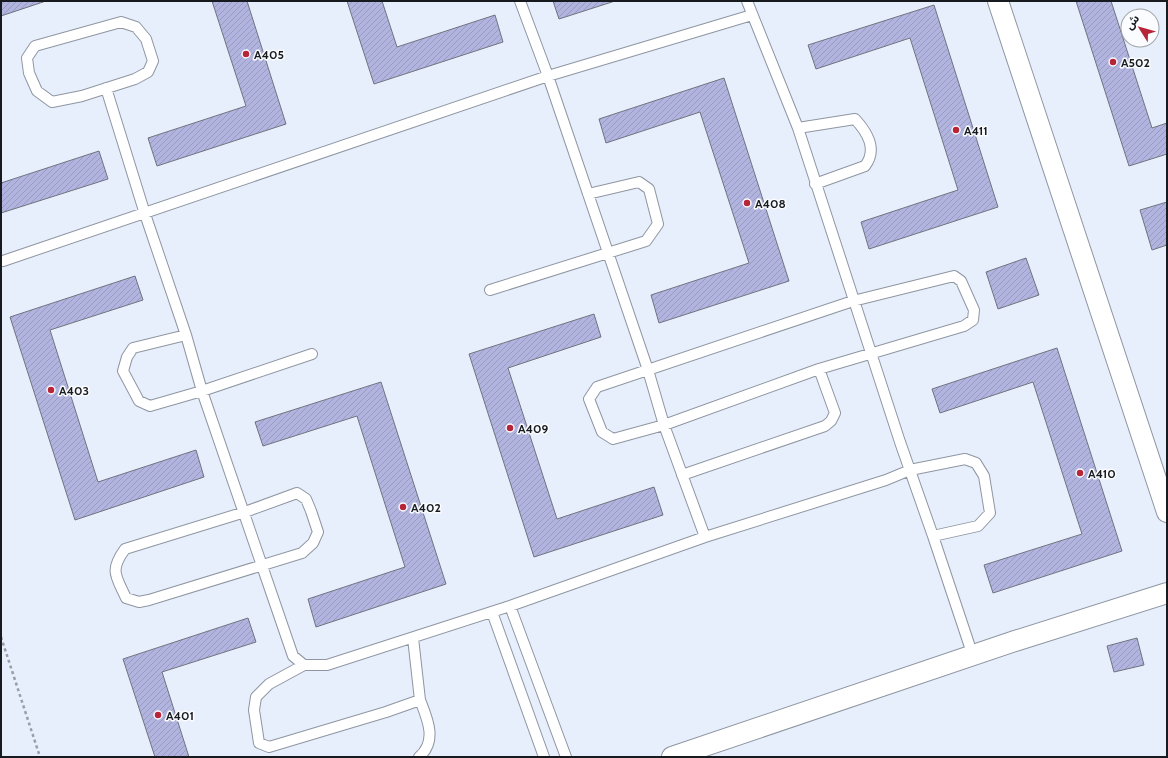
<svg xmlns="http://www.w3.org/2000/svg" width="1168" height="758" font-family="Cabin,'Noto Sans Arabic',sans-serif">
<defs>
<pattern id="building-hatch" width="6" height="6" patternUnits="userSpaceOnUse"><rect width="6" height="6" fill="#b2b4e0"/><path d="M-1 1l2-2M0 6l6-6M5 7l2-2" fill="none" stroke="#989ac0"/></pattern>
</defs>
<rect width="100%" height="100%" fill="#e7effc"/>
<path fill="url(#building-hatch)" stroke="#72737f" d="M 1,1 L 46,1 L 1,16 Z
M 212,1 L 247,1 L 286,124 L 157,166 L 148,138 L 246,106 Z
M 347,1 L 382,1 L 397,47 L 495,15 L 503,42 L 374,84 Z
M 553,1 L 615,1 L 559,19 Z
M 1076,1 L 1111,1 L 1152,128 L 1167,123 L 1167,154 L 1129,166 Z
M 934,5 L 998,207 L 869,249 L 861,222 L 958,190 L 910,38 L 816,69 L 808,45 Z
M 724,78 L 789,281 L 659,323 L 651,295 L 749,263 L 700,112 L 606,143 L 599,119 Z
M 99,151 L 108,179 L 1,213 L 1,183 Z
M 1167,202 L 1167,245 L 1152,250 L 1140,210 Z
M 1026,258 L 1039,295 L 998,309 L 986,272 Z
M 135,276 L 143,300 L 50,330 L 98,482 L 196,450 L 204,477 L 75,520 L 10,317 Z
M 594,314 L 601,337 L 508,368 L 557,519 L 654,487 L 663,515 L 534,557 L 469,354 Z
M 1057,348 L 1122,551 L 993,593 L 984,565 L 1082,534 L 1033,382 L 940,413 L 932,389 Z
M 381,382 L 446,584 L 316,627 L 308,599 L 405,567 L 357,416 L 263,446 L 255,422 Z
M 248,618 L 256,642 L 162,672 L 189,757 L 155,757 L 123,659 Z
M 1137,638 L 1144,665 L 1114,672 L 1107,646 Z"/>
<g fill="none" stroke-linecap="round" stroke-linejoin="round">
<defs>
<path id="lane" d="M 520,1 L 548,76 L 648,370 L 664,425 L 705,537
M 121,22 L 136,27 L 146,39 L 153,61 L 148,72 L 135,79 L 82,96 L 52,102 L 37,91 L 29,73 L 27,58 L 35,46 Z
M 106,88 L 145,214 L 186,335 L 202,391 L 293,656 L 304,665
M 798,128 L 855,119 C 867,132 878,149 865,166 L 815,184
M 3,261 L 548,76 L 752,15
M 954,276 L 961,281 L 974,310 L 973,320 L 964,326 L 819,369 L 664,425 L 613,439 L 602,432 L 589,399 L 597,387 L 853,301 Z
M 490,290 L 646,241 L 658,224 L 649,189 L 639,182 L 588,194
M 186,335 L 133,348 L 127,357 L 123,371 L 139,401 L 150,406 L 202,391 L 312,354
M 682,475 L 825,426 L 831,421 L 835,413 L 819,369
M 297,493 L 306,499 L 311,511 L 318,532 L 313,543 L 302,553 L 149,600 L 139,602 L 126,598 C 116,576 109,571 125,549 L 245,512 Z
M 933,536 L 973,656
M 510,606 L 566,757
M 492,612 L 544,757
M 413,638 L 420,700 L 386,712 L 269,747 L 259,743 L 254,710 L 256,697 L 269,684 L 304,665 L 327,665 L 510,606 L 705,537 L 886,480 L 910,470 L 965,459 L 976,463 L 984,476 L 990,513 L 978,526 L 933,536 L 900,442 L 798,128 L 747,1
M 419,757 C 438,741 427,718 420,700"/>
<path id="street" d="M 998,1 L 1167,512
M 672,757 L 1015,641 L 1167,593"/>
</defs>
<use href="#lane" stroke="#8f96a2" stroke-width="12"/>
<use href="#street" stroke="#8f96a2" stroke-width="22"/>
<path stroke="#989ea8" stroke-width="2.5" stroke-dasharray="3 3" stroke-linecap="butt" d="M 1,637 L 40,757"/>
<use href="#lane" stroke="#fff" stroke-width="10"/>
<use href="#street" stroke="#fff" stroke-width="20"/>
</g>
<g fill="#b72539" stroke="#fafcff" stroke-width="1.5">
<circle cx="246" cy="54" r="4"/>
<circle cx="1113" cy="62" r="4"/>
<circle cx="956" cy="130" r="4"/>
<circle cx="747" cy="203" r="4"/>
<circle cx="51" cy="390" r="4"/>
<circle cx="510" cy="428" r="4"/>
<circle cx="1080" cy="473" r="4"/>
<circle cx="403" cy="507" r="4"/>
<circle cx="158" cy="715" r="4"/>
</g>
<g text-anchor="middle" dominant-baseline="central" stroke-width="3" stroke-linejoin="round" paint-order="stroke">
<g font-size="12" font-weight="bold" fill="#171a1e" stroke="#fafcff" text-anchor="start">
<text x="254" y="54">A405</text>
<text x="1121" y="62">A502</text>
<text x="964" y="130">A411</text>
<text x="755" y="203">A408</text>
<text x="59" y="390">A403</text>
<text x="518" y="428">A409</text>
<text x="1088" y="473">A410</text>
<text x="411" y="507">A402</text>
<text x="166" y="715">A401</text>
</g>
</g>
<rect width="1168" height="758" fill="none" stroke="#171a1e" stroke-width="4"/>
<g transform="translate(1140 28) rotate(307)"><circle r="19" fill="#fafcff" stroke="#9fa2a5"/>
<path d="M0-3L7 15L0 10L-7 15Z" fill="#b72539"/>
<text y="-6" font-size="11" font-weight="bold" text-anchor="middle" fill="#171a1e">ش</text>
</g>
</svg>
